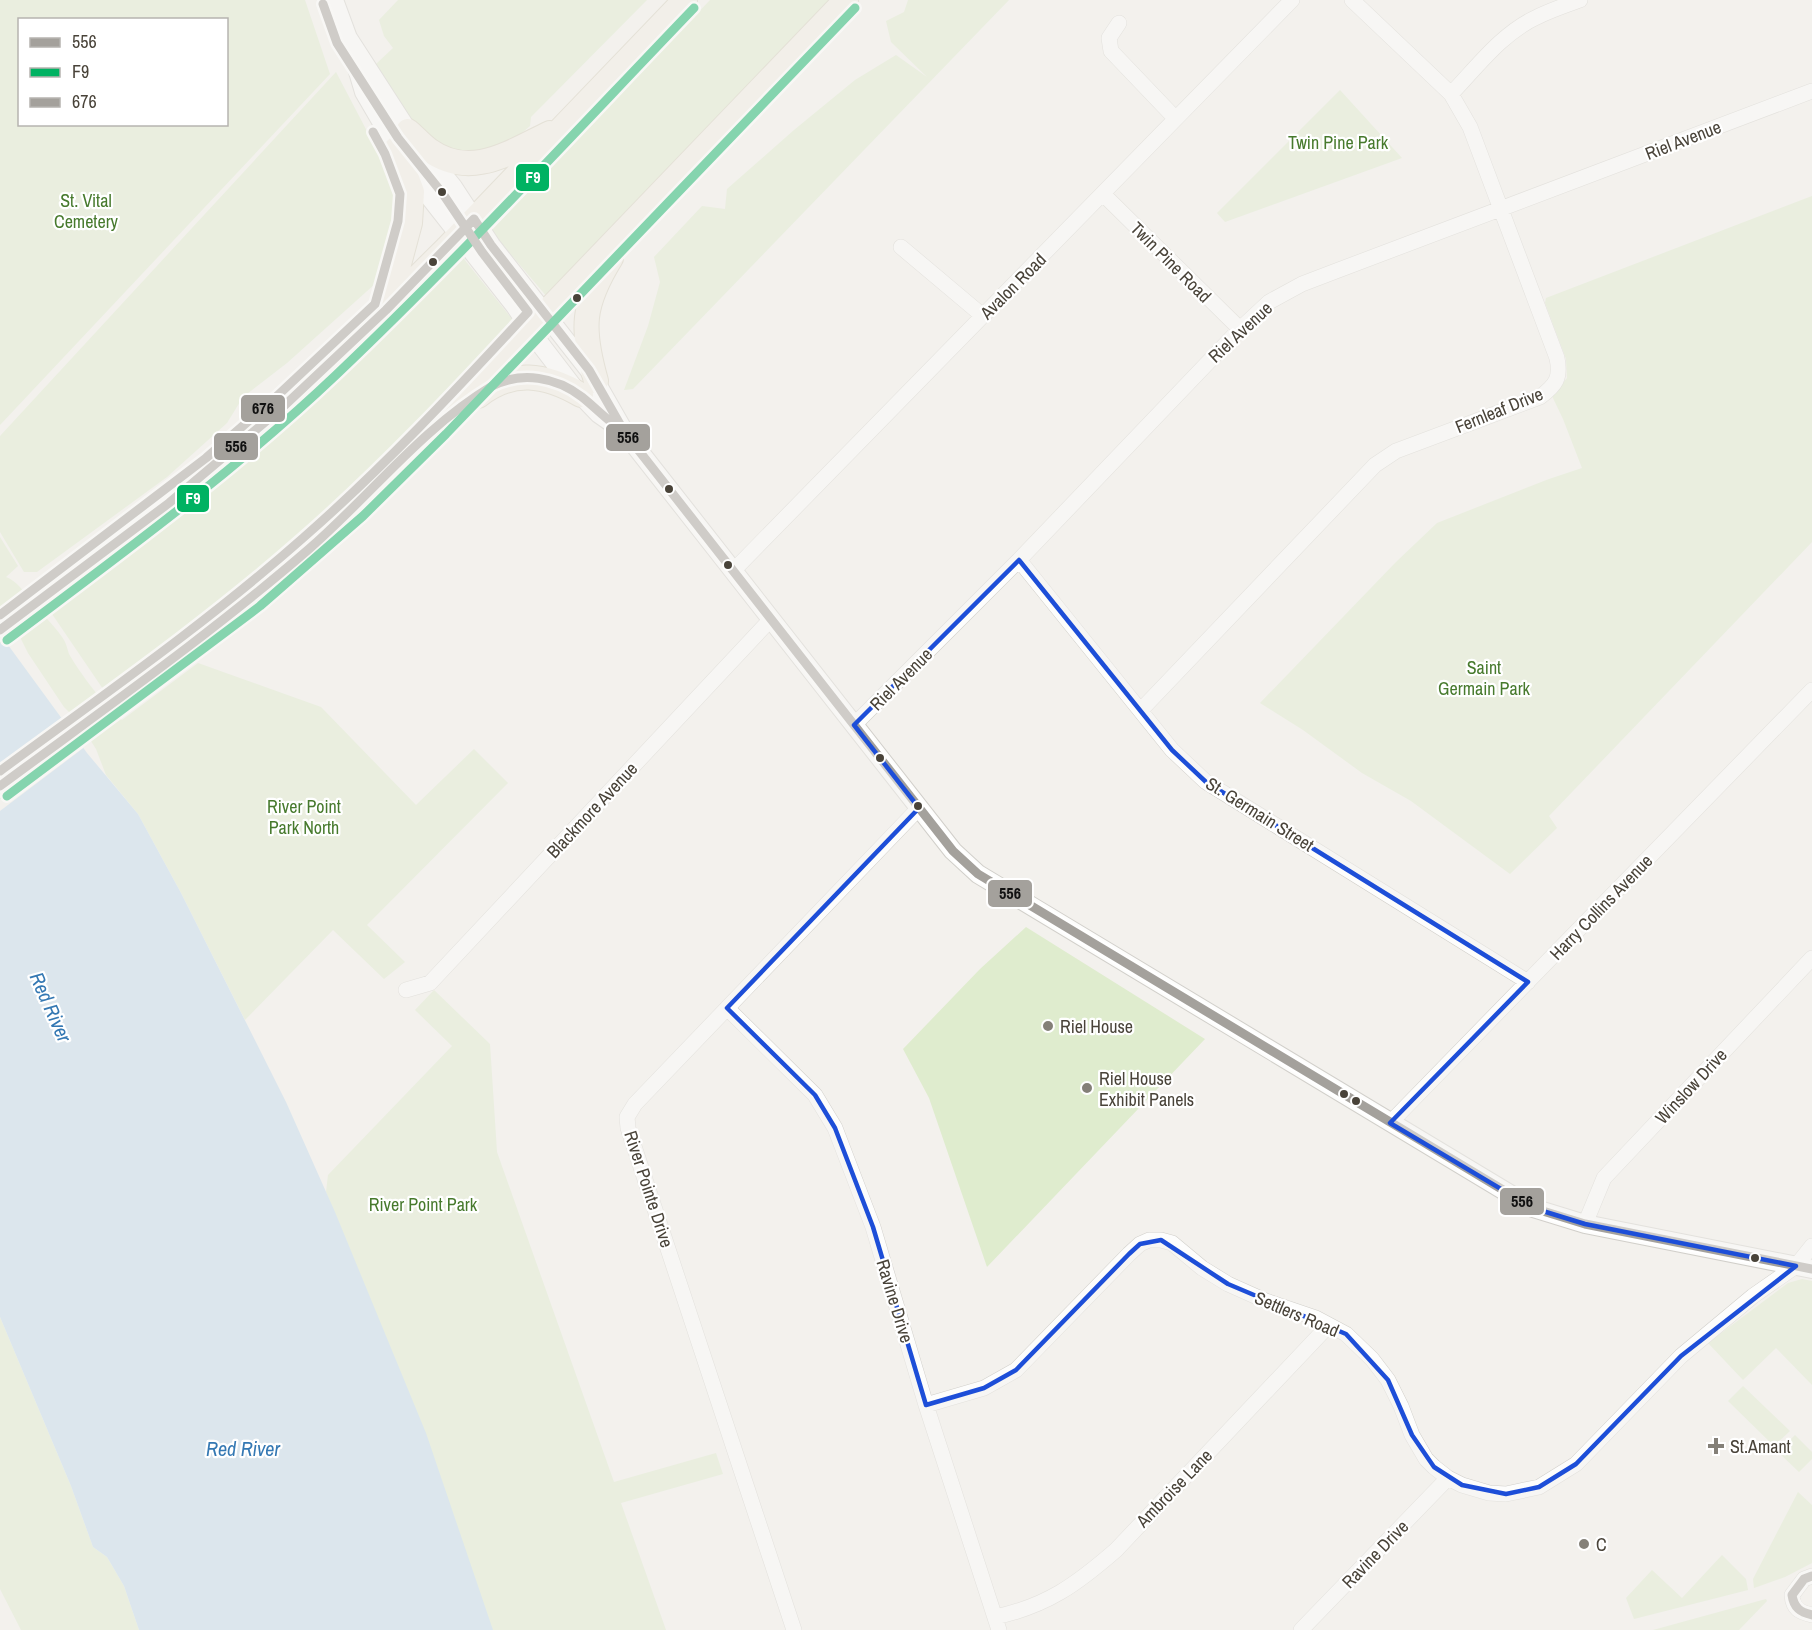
<svg xmlns="http://www.w3.org/2000/svg" width="1812" height="1630" font-family="'Archivo Narrow',sans-serif">
<rect width="100%" height="100%" fill="#f3f1ed"/>
<path fill="#dfecce" fill-rule="evenodd" d="M 0,0 L 305,0 L 330,74 L 0,425 ZM 20,20 L 226,20 L 226,124 L 20,124 Z
M 398,0 L 647,0 L 531,117 L 530,126 L 503,149 L 462,156 L 420,134 L 376,70 L 376,64 L 393,48 L 384,36 L 379,20 Z
M 710,0 L 836,0 L 548,298 L 491,231 Z
M 908,0 L 1009,0 L 633,389 L 624,390 L 648,326 L 660,282 L 654,257 L 702,206 L 725,209 L 727,189 L 794,130 L 855,80 L 896,55 L 927,77 L 891,42 L 886,21 L 904,12 Z
M 336,72 L 391,177 L 399,202 L 402,220 L 394,260 L 376,283 L 287,363 L 243,397 L 227,423 L 167,477 L 37,572 L 24,572 L 0,532 L 0,436 Z
M 1340,90 L 1402,158 L 1225,222 L 1217,213 Z
M 1812,196 L 1812,542 L 1549,816 L 1557,828 L 1510,874 L 1411,801 L 1362,773 L 1303,730 L 1260,703 L 1396,562 L 1437,523 L 1549,479 L 1582,468 L 1563,419 L 1552,396 L 1567,378 L 1566,359 L 1545,303 L 1546,298 Z
M 460,254 L 516,324 L 364,480 L 246,583 L 217,612 L 103,689 L 50,611 C 150,538 247,460 339,376 C 381,338 420,294 460,254 Z
M 0,537 L 18,566 L 6,577 C 17,581 24,592 32,602 C 42,614 53,624 62,637 C 66,642 67,648 69,654 C 79,672 106,708 122,720 L 198,663 L 321,707 L 416,805 L 474,749 L 508,783 L 367,925 L 405,962 L 384,979 L 333,930 L 245,1020 L 181,893 L 138,814 L 106,775 L 96,749 L 79,722 L 64,707 L 28,653 L 18,633 L 0,611 Z
M 1026,927 L 1205,1039 L 987,1267 L 929,1098 L 903,1049 L 980,969 Z
M 434,990 L 490,1044 L 497,1152 L 614,1482 L 716,1453 L 723,1474 L 621,1503 L 666,1630 L 488,1630 L 326,1192 L 328,1175 L 452,1046 L 415,1010 Z
M 1802,1279 L 1812,1281 L 1812,1385 L 1776,1348 L 1743,1380 L 1708,1343 L 1788,1283 Z
M 0,1317 L 71,1486 L 93,1547 L 107,1557 L 124,1586 L 139,1630 L 21,1630 L 0,1589 Z
M 1743,1386 L 1790,1431 L 1774,1446 L 1728,1401 Z
M 1795,1435 L 1812,1452 L 1812,1459 L 1799,1472 L 1778,1452 Z
M 1798,1492 L 1812,1505 L 1812,1563 L 1785,1577 L 1754,1588 L 1753,1579 Z
M 1722,1555 L 1746,1579 L 1748,1590 L 1634,1619 L 1626,1598 L 1652,1570 L 1682,1598 Z
M 1766,1599 L 1767,1601 L 1739,1630 L 1653,1630 Z"/>
<path fill="#c0daee" d="M 0,634 L 87,753 L 138,814 L 181,893 L 286,1102 L 335,1212 L 426,1433 L 493,1630 L 139,1630 L 124,1586 L 107,1557 L 93,1547 L 71,1486 L 0,1317 Z"/>
<path fill="#f3f1ed" d="M 67,721 L 86,746 L 0,811 L 0,772 Z"/>
<g fill="none" stroke-linecap="round" stroke-linejoin="round">
<defs>
<path id="minor" d="M 1119,23 L 1109,38 L 1111,51 L 1175,118
M 1451,94 C 1477,67 1502,33 1537,17 C 1551,10 1566,5 1580,0
M 1103,194 L 1240,329
M 901,247 L 983,316
M 1019,560 L 1172,750 L 1206,782 L 1528,982
M 733,571 L 1292,0
M 1141,710 L 1375,465 L 1396,451 L 1540,397 C 1556,385 1561,378 1557,358 L 1470,127 L 1451,94 L 1352,0
M 854,725 L 1019,560 L 1240,329 L 1269,302 L 1302,284 L 1336,271 L 1812,91
M 406,990 L 430,983 L 771,619
M 727,1008 L 815,1095 L 835,1128 L 873,1227 L 926,1405 L 999,1630
M 1390,1123 L 1812,690
M 1585,1224 L 1604,1178 L 1812,958
M 926,1405 L 984,1388 L 1016,1370 L 1129,1254 L 1140,1244 L 1149,1240 L 1161,1240 L 1172,1243 L 1202,1268 L 1228,1284 L 1266,1301 L 1316,1318 L 1346,1334 L 1372,1359 L 1388,1380 L 1401,1406 L 1412,1435 L 1426,1459 L 1434,1467 L 1448,1478 L 1462,1485 L 1489,1493 L 1506,1494 L 1539,1487 L 1576,1464 L 1681,1356 L 1753,1296 L 1796,1266 L 1812,1246
M 1812,1576 L 1804,1579 L 1792,1595 C 1793,1609 1799,1612 1812,1615
M 995,1617 C 1047,1606 1077,1584 1116,1550 L 1329,1325
M 794,1630 L 628,1128 L 627,1117 L 635,1104 L 919,808
M 1301,1630 L 1448,1478"/>
<path id="tertiary" d="M 334,0 L 348,38 L 364,92 L 413,176 L 515,306 L 541,345 L 574,388 L 599,414 L 619,428
M 348,38 L 408,131 L 453,187 L 491,245 L 589,370 L 625,433 L 953,851 L 978,874 L 1533,1208 L 1585,1224 L 1812,1269"/>
<path id="primary" d="M 408,131 C 415,137 421,144 429,150 C 471,180 510,152 550,133
M 388,305 L 410,223 L 412,192 L 396,149
M 596,381 C 581,328 582,305 611,258
M 478,396 C 512,369 545,374 581,395
M 0,630 L 169,503 L 214,467 L 327,367 L 447,248 L 685,0
M 0,786 L 253,596 L 355,507 L 437,426 L 846,0"/>
</defs>
<use href="#minor" stroke="#d1cfca" stroke-width="16"/>
<use href="#tertiary" stroke="#d1cfca" stroke-width="20"/>
<use href="#primary" stroke="#d4cebc" stroke-width="26"/>
<use href="#minor" stroke="#fdfdfc" stroke-width="15"/>
<use href="#tertiary" stroke="#fdfdfc" stroke-width="18"/>
<use href="#primary" stroke="#f1eee5" stroke-width="24"/>
<defs>
<path id="bus-1" d="M 0,630 L 169,503 L 284,406 L 386,310 L 474,219 L 491,245 L 589,370 L 625,433 L 953,851 L 978,874 L 1533,1208 L 1585,1224 L 1812,1269
M 0,786 C 104,709 211,634 309,549 C 371,495 422,428 492,386 C 522,371 556,377 582,397 C 592,405 601,414 611,422
M 1812,1576 L 1804,1579 L 1792,1595 C 1794,1608 1800,1612 1812,1615"/>
<path id="bus-2" d="M 7,640 C 120,555 234,472 336,375 C 460,257 576,131 694,8
M 7,796 L 260,606 L 363,516 L 446,434 L 855,8"/>
<path id="bus-3" d="M 0,615 L 206,458 L 276,397 L 375,304 L 398,221 L 400,194 L 385,154 L 373,132
M 0,771 C 102,696 208,622 303,538 C 383,468 456,390 528,312 L 482,252 L 443,194 L 398,138 L 337,43 L 323,4"/>
</defs>
<use href="#bus-1" stroke="#fff" stroke-width="14"/>
<use href="#bus-2" stroke="#fff" stroke-width="14"/>
<use href="#bus-3" stroke="#fff" stroke-width="14"/>
<use href="#bus-1" stroke="#a4a19c" stroke-width="9"/>
<use href="#bus-2" stroke="#00b262" stroke-width="9"/>
<use href="#bus-3" stroke="#a4a19c" stroke-width="9"/>
</g>
<path d="M0 0H1812V1630H0ZM 1019,560 L 1172,750 L 1206,782 L 1528,982 L 1390,1123 L 1533,1208 L 1585,1224 L 1796,1266 L 1681,1356 L 1576,1464 L 1539,1487 L 1506,1494 L 1462,1485 L 1434,1467 L 1412,1435 L 1388,1380 L 1346,1334 L 1228,1284 L 1161,1240 L 1140,1244 L 1129,1254 L 1016,1370 L 984,1388 L 926,1405 L 873,1227 L 835,1128 L 815,1095 L 727,1008 L 919,808 L 854,725 Z" fill="#f3f1ed" fill-opacity=".55" fill-rule="evenodd"/>
<path fill="none" stroke="#1d4ed8" stroke-width="4.5" stroke-linejoin="round" d="M 1019,560 L 1172,750 L 1206,782 L 1528,982 L 1390,1123 L 1533,1208 L 1585,1224 L 1796,1266 L 1681,1356 L 1576,1464 L 1539,1487 L 1506,1494 L 1462,1485 L 1434,1467 L 1412,1435 L 1388,1380 L 1346,1334 L 1228,1284 L 1161,1240 L 1140,1244 L 1129,1254 L 1016,1370 L 984,1388 L 926,1405 L 873,1227 L 835,1128 L 815,1095 L 727,1008 L 919,808 L 854,725 Z"/>
<g fill="#494339" stroke="#fff" stroke-width="2">
<circle cx="442" cy="192" r="5"/>
<circle cx="433" cy="262" r="5"/>
<circle cx="577" cy="298" r="5"/>
<circle cx="669" cy="489" r="5"/>
<circle cx="728" cy="565" r="5"/>
<circle cx="880" cy="758" r="5"/>
<circle cx="918" cy="806" r="5"/>
<circle cx="1344" cy="1094" r="5"/>
<circle cx="1356" cy="1101" r="5"/>
<circle cx="1755" cy="1258" r="5"/>
</g>
<g fill="#848078" stroke="#fff" stroke-width="2">
<circle cx="1048" cy="1026" r="6"/>
<circle cx="1087" cy="1088" r="6"/>
<path d="M1713 1437h6v6h6v6h-6v6h-6v-6h-6v-6h6z"/>
<circle cx="1584" cy="1544" r="6"/>
</g>
<g text-anchor="middle" dominant-baseline="central" stroke-width="4.5" stroke-linejoin="round" paint-order="stroke">
<g font-size="18" fill="#494339" stroke="#fff">
<text transform="translate(1683 140) rotate(-21)">Riel Avenue</text>
<text transform="translate(1171 262) rotate(45)">Twin Pine Road</text>
<text transform="translate(1013 286) rotate(-45)">Avalon Road</text>
<text transform="translate(1240 332) rotate(-43)">Riel Avenue</text>
<text transform="translate(1499 410) rotate(-22)">Fernleaf Drive</text>
<text transform="translate(901 679) rotate(-45)">Riel Avenue</text>
<text transform="translate(592 810) rotate(-47)">Blackmore Avenue</text>
<text transform="translate(1260 814) rotate(32)">St. Germain Street</text>
<text transform="translate(1601 907) rotate(-46)">Harry Collins Avenue</text>
<text transform="translate(1691 1086) rotate(-47)">Winslow Drive</text>
<text transform="translate(649 1189) rotate(72)">River Pointe Drive</text>
<text transform="translate(895 1301) rotate(73)">Ravine Drive</text>
<text transform="translate(1297 1314) rotate(23)">Settlers Road</text>
<text transform="translate(1174 1488) rotate(-46)">Ambroise Lane</text>
<text transform="translate(1375 1554) rotate(-46)">Ravine Drive</text>
</g>
<g font-size="18" fill="#477a2d" stroke="#fff">
<text x="1338" y="142">Twin Pine Park</text>
<text x="86" y="200">St. Vital<tspan x="86" dy="21">Cemetery</tspan></text>
<text x="1484" y="667">Saint<tspan x="1484" dy="21">Germain Park</tspan></text>
<text x="304" y="806">River Point<tspan x="304" dy="21">Park North</tspan></text>
<text x="423" y="1204">River Point Park</text>
</g>
<g font-size="18" fill="#494339" stroke="#fff" text-anchor="start">
<text x="1060" y="1026">Riel House</text>
<text x="1099" y="1078">Riel House<tspan x="1099" dy="21">Exhibit Panels</tspan></text>
<text x="1730" y="1446">St.Amant</text>
<text x="1596" y="1544">C</text>
</g>
<g font-size="20" font-style="italic" fill="#3478b3" stroke="#fff">
<text transform="translate(51 1007) rotate(66)">Red River</text>
<text x="243" y="1448">Red River</text>
</g>
</g>
<g stroke="#fff" stroke-width="2">
<rect x="515" y="163" width="35" height="29" rx="6" fill="#00b262"/>
<rect x="240" y="394" width="46" height="29" rx="6" fill="#a4a19c"/>
<rect x="605" y="423" width="46" height="29" rx="6" fill="#a4a19c"/>
<rect x="213" y="432" width="46" height="29" rx="6" fill="#a4a19c"/>
<rect x="176" y="484" width="34" height="29" rx="6" fill="#00b262"/>
<rect x="987" y="879" width="46" height="29" rx="6" fill="#a4a19c"/>
<rect x="1499" y="1187" width="46" height="29" rx="6" fill="#a4a19c"/>
</g>
<g font-size="16" text-anchor="middle" font-weight="bold" fill="#fff">
<text x="533" y="183">F9</text>
<text x="193" y="504">F9</text>
</g>
<g font-size="16" text-anchor="middle" font-weight="bold" fill="#111">
<text x="263" y="414">676</text>
<text x="628" y="443">556</text>
<text x="236" y="452">556</text>
<text x="1010" y="899">556</text>
<text x="1522" y="1207">556</text>
</g>
<rect x="18" y="18" width="210" height="108" fill="#ffffff" stroke="#b6b4b0" stroke-width="1.5"/>
<rect x="30" y="38" width="30" height="9" fill="#a4a19c" stroke="#b6b4b0" stroke-width="1.5"/>
<text x="72" y="48" font-size="18" fill="#494339">556</text>
<rect x="30" y="68" width="30" height="9" fill="#00b262" stroke="#b6b4b0" stroke-width="1.5"/>
<text x="72" y="78" font-size="18" fill="#494339">F9</text>
<rect x="30" y="98" width="30" height="9" fill="#a4a19c" stroke="#b6b4b0" stroke-width="1.5"/>
<text x="72" y="108" font-size="18" fill="#494339">676</text>
</svg>
